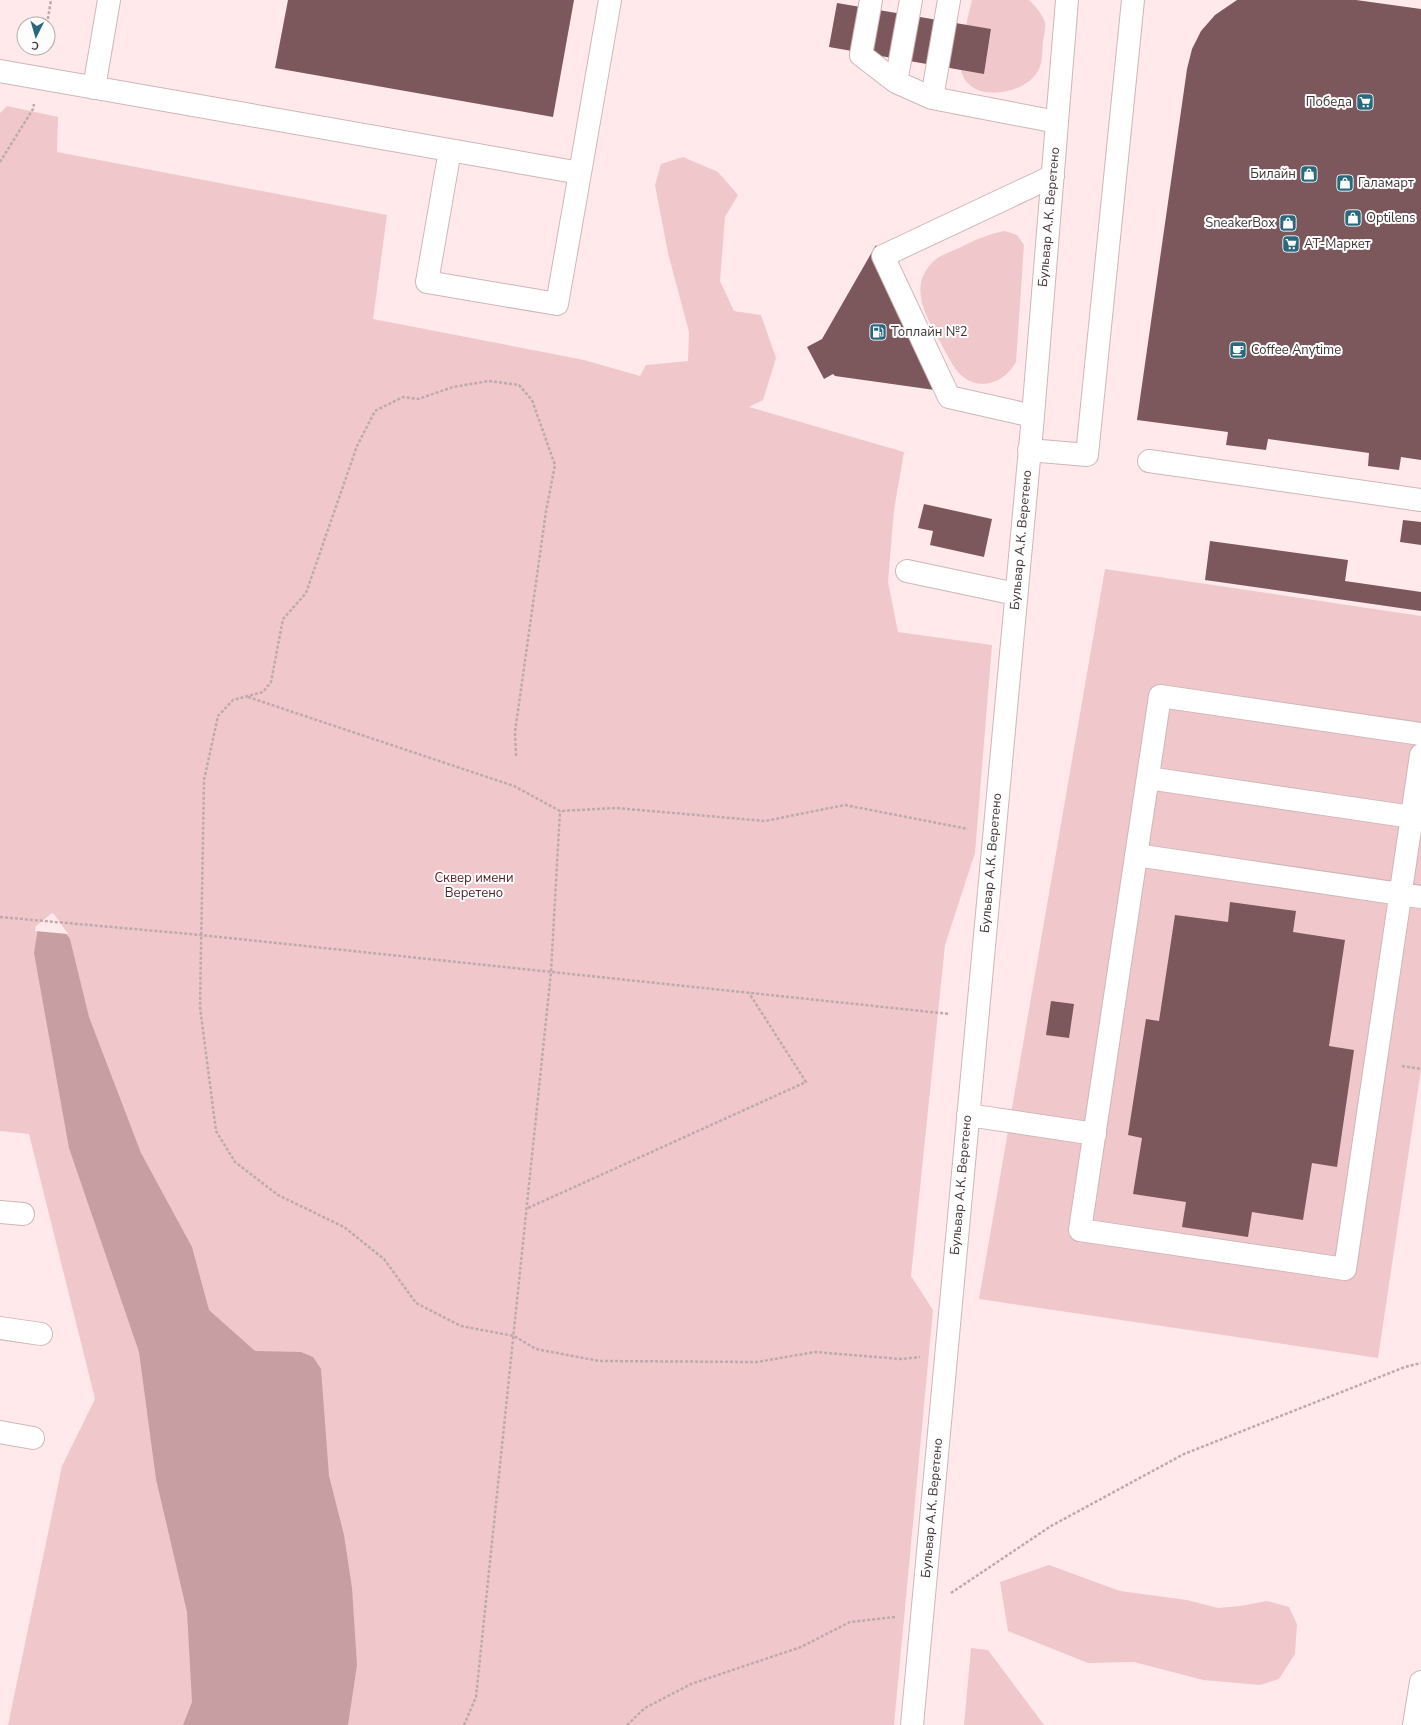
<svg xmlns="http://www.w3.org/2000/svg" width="1421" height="1725" font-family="'Nunito Sans',sans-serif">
<rect width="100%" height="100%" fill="#ffe9eb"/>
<path fill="#f0c8cb" d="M 972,0 L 1029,0 C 1035,5 1042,14 1045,22 C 1046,28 1044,36 1043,41 C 1042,51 1043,62 1038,71 C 1024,96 968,104 961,70 L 984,73 L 991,30 L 966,25 Z
M 7,106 L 58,117 L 57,152 L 387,215 L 373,319 L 584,360 L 640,376 L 646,365 L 688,361 L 689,332 L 668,253 L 655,185 L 661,164 L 683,157 L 718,172 L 738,195 L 725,217 L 720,281 L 734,311 L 761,315 L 776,358 L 763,400 L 749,407 L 904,452 L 894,510 L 888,582 L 898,632 L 992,645 L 975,853 L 945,945 L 911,1276 L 933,1310 L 894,1725 L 8,1725 L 62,1466 L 95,1399 L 29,1134 L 0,1131 L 0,113 Z
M 1005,231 L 1017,235 L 1024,245 L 1016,362 C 1004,384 977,393 958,372 C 951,364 944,348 938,338 C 924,313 908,284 935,260 C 941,255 950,252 957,249 C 973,241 987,234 1005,231 Z
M 1105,569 L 1421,616 L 1421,1070 L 1378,1358 L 979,1299 Z
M 1049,1565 L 1120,1591 L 1187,1600 L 1218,1608 L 1240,1606 L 1267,1601 L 1289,1607 L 1297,1624 L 1295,1654 L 1279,1679 L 1260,1685 L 1203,1680 L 1134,1662 L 1088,1663 L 1008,1631 L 1000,1582 Z
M 971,1648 L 988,1650 L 1044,1725 L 964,1725 Z"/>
<path fill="#c79ea2" d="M 52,915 L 70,939 L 89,1017 L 141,1153 L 192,1247 L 209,1310 L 255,1351 L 301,1352 L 313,1357 L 321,1369 L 329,1476 L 344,1535 L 352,1588 L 357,1665 L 348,1725 L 183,1725 L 192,1702 L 187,1612 L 156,1479 L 139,1352 L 69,1148 L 34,953 L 38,928 Z"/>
<path fill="#ffe9eb" d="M 52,913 L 54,914 L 68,934 L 35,931 L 36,926 Z"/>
<path fill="#7c585c" d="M 288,0 L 574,0 L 553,117 L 275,68 Z
M 1237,0 L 1356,0 L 1421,9 L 1421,460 L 1401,457 L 1399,470 L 1368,466 L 1369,453 L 1268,439 L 1266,450 L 1226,445 L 1228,432 L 1137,420 L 1187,69 L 1192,49 L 1201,31 L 1215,15 Z
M 837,3 L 991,29 L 984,74 L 829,47 Z
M 876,245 L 949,392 L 835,376 L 833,374 L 824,379 L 807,347 L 822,339 Z
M 924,504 L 992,519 L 984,557 L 930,545 L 933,531 L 918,528 Z
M 1403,520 L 1421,522 L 1421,545 L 1400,542 Z
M 1210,541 L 1348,560 L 1345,581 L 1421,592 L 1421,611 L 1205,580 Z
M 1230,902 L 1296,911 L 1293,932 L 1345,940 L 1329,1046 L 1354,1050 L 1337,1167 L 1312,1163 L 1303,1220 L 1252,1212 L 1248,1237 L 1182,1227 L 1186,1202 L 1133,1194 L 1142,1138 L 1128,1135 L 1146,1019 L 1159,1021 L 1175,915 L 1228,922 Z
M 1051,1001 L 1074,1004 L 1069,1038 L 1046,1035 Z"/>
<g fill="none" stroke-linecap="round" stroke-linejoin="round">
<defs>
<path id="minor" d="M 871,0 L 861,55 L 896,82 L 932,98 L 1057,122
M 0,71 L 580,173 L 610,0
M 896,82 L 911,0
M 94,88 L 109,0
M 932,98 L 949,0
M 450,150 L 427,282 L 557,304 L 580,173
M 1033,416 L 949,397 L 883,256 L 1053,176
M 1029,450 L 1087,455 L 1133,0
M 1149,461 L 1421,500
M 907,571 L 1016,594
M 1421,734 L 1160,696 L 1080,1230 L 1345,1269 L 1421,755
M 1148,778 L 1412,817
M 1136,855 L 1421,897
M 968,1115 L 1095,1134
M 0,1212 L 23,1214
M 0,1328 L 41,1334
M 0,1432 L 33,1438
M 912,1725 L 1033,416 L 1067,0
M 1414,1725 L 1421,1682"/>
</defs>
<use href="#minor" stroke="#cfb6b7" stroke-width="24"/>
<path stroke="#bdaaac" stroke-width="2.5" stroke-dasharray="3 2" stroke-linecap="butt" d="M 47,24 L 51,0
M 0,162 L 33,109 L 34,104
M 248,697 L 514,786 L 560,811 L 616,808 L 765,821 L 845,805 L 968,829
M 516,756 L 515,732 L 546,511 L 555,465 L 532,400 L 519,385 L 489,381 L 453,387 L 418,399 L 403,397 L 375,411 L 357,446 L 306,593 L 283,619 L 271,682 L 263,692 L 233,700 L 218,716 L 204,780 L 200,1007 L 216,1131 L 235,1162 L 278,1195 L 344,1227 L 384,1259 L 416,1303 L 461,1326 L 514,1336 L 536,1349 L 599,1361 L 757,1362 L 815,1352 L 901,1359 L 920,1357
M 0,917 L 201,935 L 950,1014
M 1402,1066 L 1421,1069
M 528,1208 L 806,1082 L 749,993
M 951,1593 L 1051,1526 L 1184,1454 L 1405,1367 L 1421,1363
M 464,1725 L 476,1697 L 551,972 L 560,811
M 627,1725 L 645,1708 L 691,1684 L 801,1647 L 850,1622 L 895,1617"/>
<use href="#minor" stroke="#fff" stroke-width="22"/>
</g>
<defs>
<symbol id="supermarket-square" viewBox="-11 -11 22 22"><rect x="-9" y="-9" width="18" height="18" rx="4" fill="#29687d" stroke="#fdfdfd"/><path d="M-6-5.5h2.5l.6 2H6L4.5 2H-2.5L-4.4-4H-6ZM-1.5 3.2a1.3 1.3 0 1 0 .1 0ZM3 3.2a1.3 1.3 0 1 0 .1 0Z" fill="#fff"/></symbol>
<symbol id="shop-square" viewBox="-11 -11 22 22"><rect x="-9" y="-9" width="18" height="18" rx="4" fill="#29687d" stroke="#fdfdfd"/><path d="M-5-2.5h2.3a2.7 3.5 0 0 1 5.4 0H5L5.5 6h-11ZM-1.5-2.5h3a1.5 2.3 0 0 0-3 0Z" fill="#fff"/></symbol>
<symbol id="fuel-square" viewBox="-11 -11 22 22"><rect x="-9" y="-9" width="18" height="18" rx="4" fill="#29687d" stroke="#fdfdfd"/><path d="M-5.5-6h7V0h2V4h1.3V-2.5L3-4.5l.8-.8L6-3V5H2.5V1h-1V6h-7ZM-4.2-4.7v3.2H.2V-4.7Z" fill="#fff"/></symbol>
<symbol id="cafe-square" viewBox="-11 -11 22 22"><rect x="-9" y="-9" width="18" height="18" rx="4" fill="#29687d" stroke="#fdfdfd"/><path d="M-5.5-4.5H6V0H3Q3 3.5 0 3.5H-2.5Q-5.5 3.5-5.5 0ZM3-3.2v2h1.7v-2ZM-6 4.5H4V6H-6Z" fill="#fff"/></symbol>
</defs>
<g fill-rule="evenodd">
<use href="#supermarket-square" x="1355" y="92" width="20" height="20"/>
<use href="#shop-square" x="1299" y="164" width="20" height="20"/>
<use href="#shop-square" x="1335" y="173" width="20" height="20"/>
<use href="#shop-square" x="1343" y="208" width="20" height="20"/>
<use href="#shop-square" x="1278" y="213" width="20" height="20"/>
<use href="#supermarket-square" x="1281" y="234" width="20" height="20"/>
<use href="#fuel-square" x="868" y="322" width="20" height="20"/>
<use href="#cafe-square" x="1228" y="340" width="20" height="20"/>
</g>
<g text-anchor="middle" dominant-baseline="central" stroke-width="4" stroke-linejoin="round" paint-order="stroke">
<g font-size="13" fill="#403536" stroke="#fdfdfd" text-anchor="start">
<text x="1352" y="102" text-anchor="end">Победа</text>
<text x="1296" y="174" text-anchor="end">Билайн</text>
<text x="1358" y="183">Галамарт</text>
<text x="1366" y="218">Optilens</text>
<text x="1275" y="223" text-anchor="end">SneakerBox</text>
<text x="1304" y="244">АТ-Маркет</text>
<text x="891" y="332">Топлайн №2</text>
<text x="1251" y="350">Coffee Anytime</text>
</g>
<g font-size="13" fill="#403536" stroke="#fdfdfd">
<text transform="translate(1049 217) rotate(-85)">Бульвар А.К. Веретено</text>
<text transform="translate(1021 540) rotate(-85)">Бульвар А.К. Веретено</text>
<text transform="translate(991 863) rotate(-85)">Бульвар А.К. Веретено</text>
<text transform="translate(961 1185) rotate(-85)">Бульвар А.К. Веретено</text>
<text transform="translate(932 1508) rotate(-85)">Бульвар А.К. Веретено</text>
</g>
<g font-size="13" fill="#521f27" stroke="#fdfdfd">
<text x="474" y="878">Сквер имени<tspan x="474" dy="15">Веретено</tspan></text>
</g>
</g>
<g transform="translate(36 36) rotate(185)"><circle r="19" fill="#fdfdfd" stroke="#b1adad"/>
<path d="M0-3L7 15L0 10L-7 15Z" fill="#29687d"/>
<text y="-6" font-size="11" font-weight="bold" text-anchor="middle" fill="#403536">С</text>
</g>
</svg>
